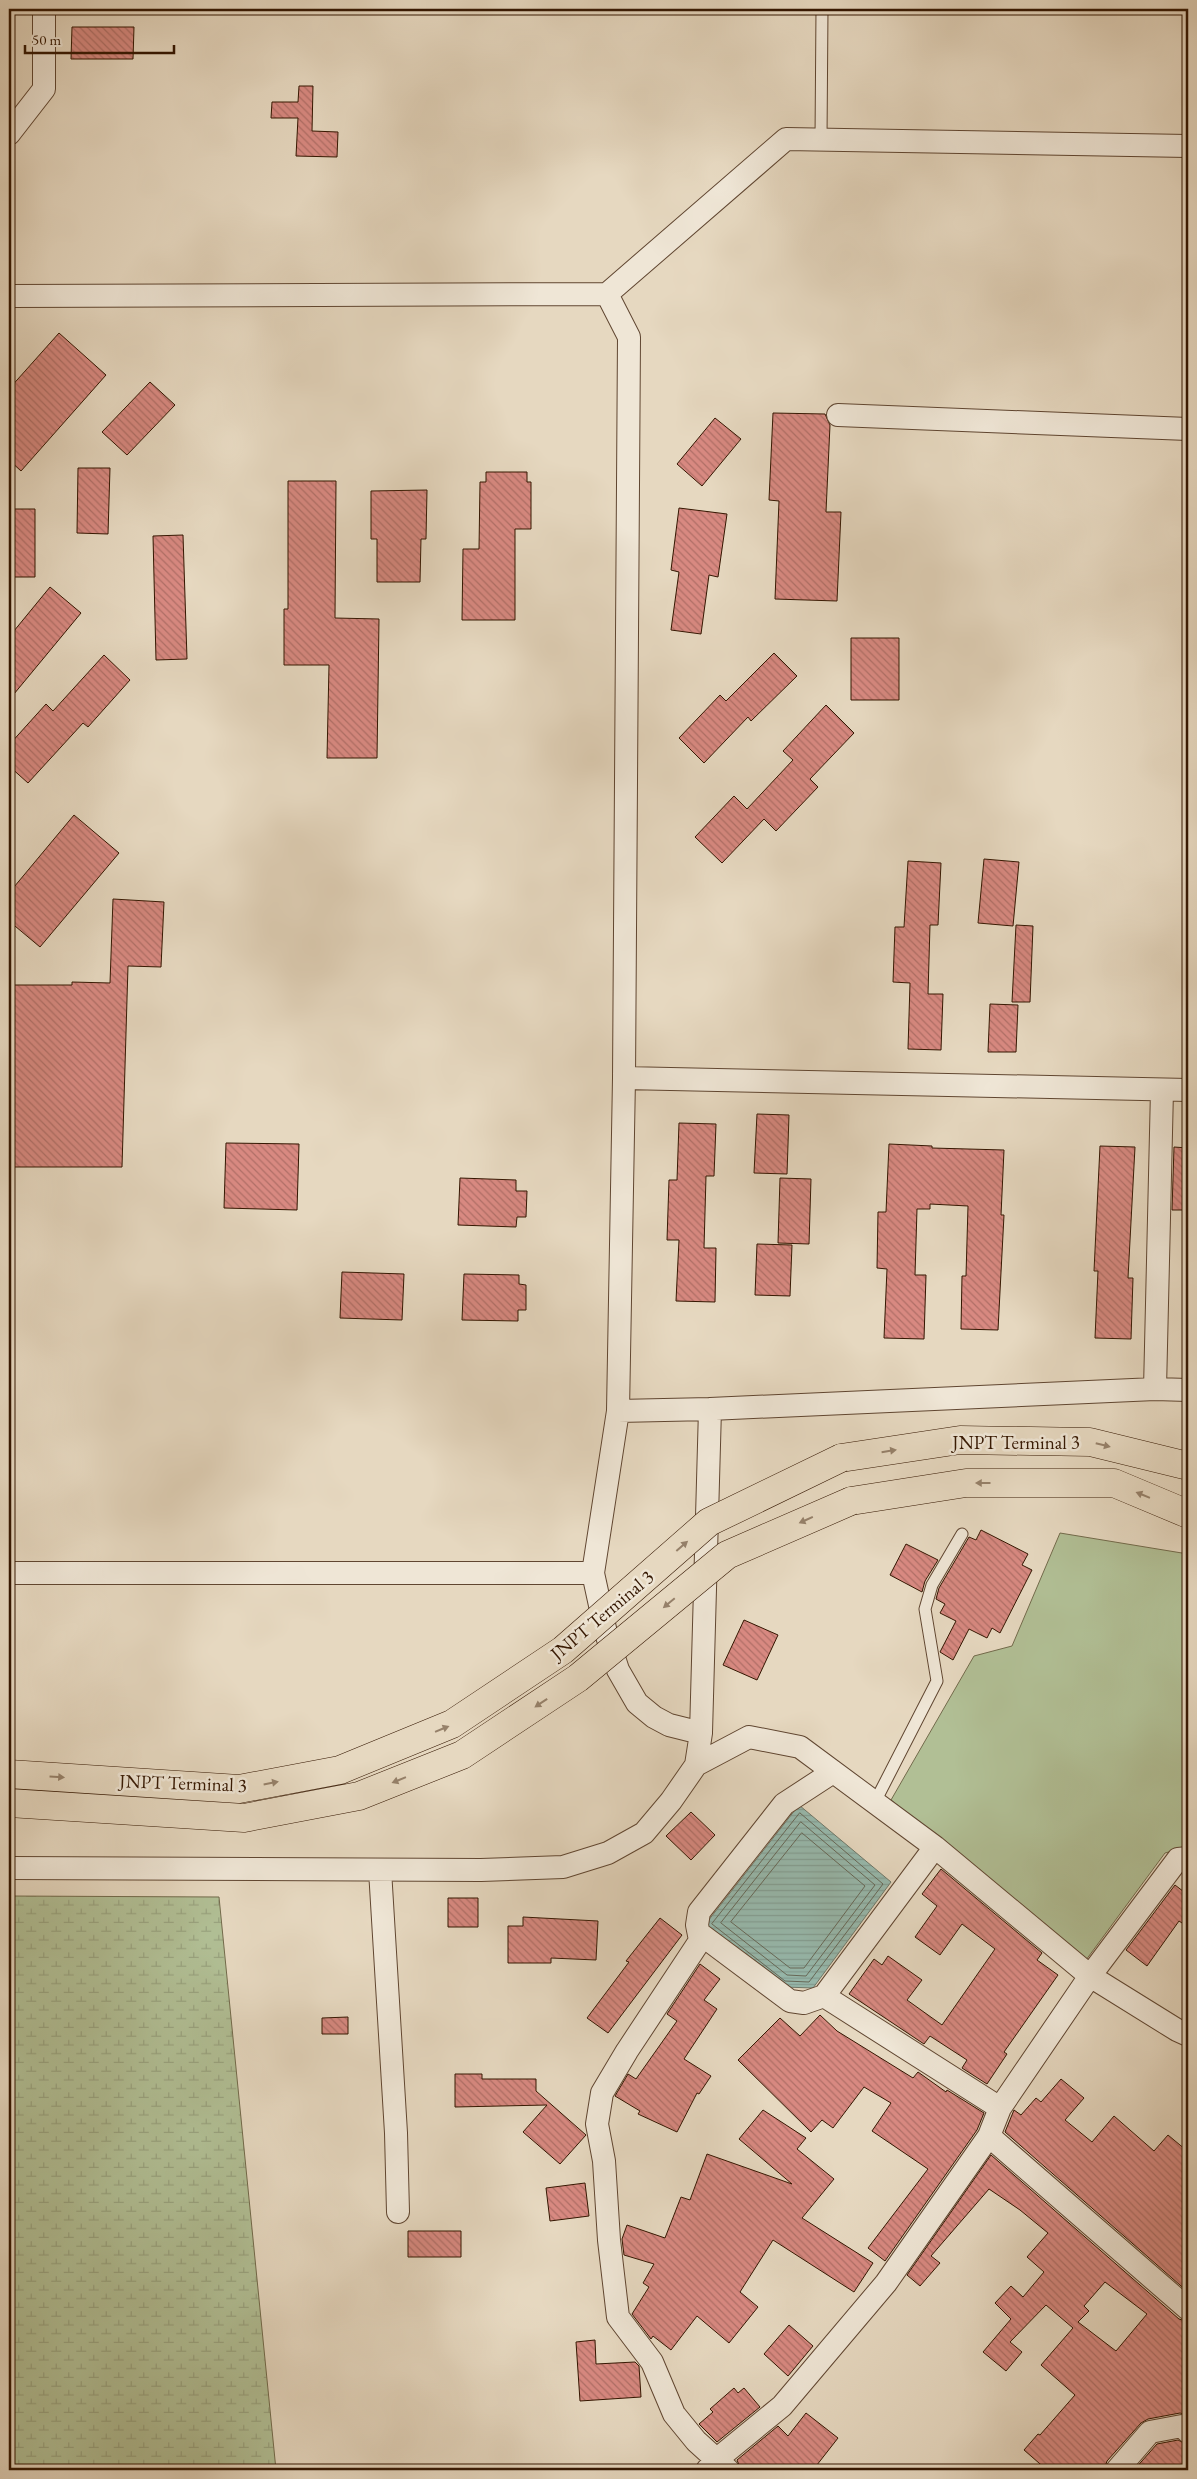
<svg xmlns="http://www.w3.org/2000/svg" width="1197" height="2479" font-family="'EB Garamond',serif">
<defs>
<pattern id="wetland-marsh" width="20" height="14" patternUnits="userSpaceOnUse" patternTransform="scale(1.25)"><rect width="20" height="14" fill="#b1bf95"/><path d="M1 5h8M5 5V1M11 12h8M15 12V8" fill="none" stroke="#99a37f"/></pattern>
<pattern id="water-rules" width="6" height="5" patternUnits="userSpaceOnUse" patternTransform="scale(1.25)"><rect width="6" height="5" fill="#97baae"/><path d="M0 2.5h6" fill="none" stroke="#839f94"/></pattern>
<pattern id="building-back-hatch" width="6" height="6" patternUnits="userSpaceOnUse" patternTransform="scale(1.25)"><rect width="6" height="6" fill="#d88981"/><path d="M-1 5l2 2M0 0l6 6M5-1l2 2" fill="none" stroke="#b06f67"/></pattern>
</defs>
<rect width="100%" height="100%" fill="#e6d8c0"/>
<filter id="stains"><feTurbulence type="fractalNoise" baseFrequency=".004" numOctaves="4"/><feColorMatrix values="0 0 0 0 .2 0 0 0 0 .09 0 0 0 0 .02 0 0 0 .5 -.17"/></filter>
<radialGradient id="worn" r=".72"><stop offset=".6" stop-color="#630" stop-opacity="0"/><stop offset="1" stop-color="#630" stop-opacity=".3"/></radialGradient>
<path fill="url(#wetland-marsh)" stroke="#726a4b" d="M 9,1896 L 219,1897 L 276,2470 L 9,2470 Z"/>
<path fill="#b1bf95" stroke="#726a4b" d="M 1060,1533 L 1188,1554 L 1188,1847 L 1165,1853 L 1086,1960 L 891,1800 L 974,1656 L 1012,1646 Z"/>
<path fill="url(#water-rules)" stroke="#6f7869" d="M 799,1805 L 891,1882 L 813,1988 L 784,1987 L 704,1926 Z"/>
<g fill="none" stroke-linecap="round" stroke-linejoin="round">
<path stroke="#666858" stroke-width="1" d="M 800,1813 L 883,1884 L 809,1982 L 785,1981 L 712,1924 Z
M 801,1822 L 875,1885 L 806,1976 L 787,1975 L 721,1923 Z
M 802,1833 L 865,1886 L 804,1968 L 790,1968 L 731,1922 Z"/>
</g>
<path fill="url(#building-back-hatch)" stroke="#341601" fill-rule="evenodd" d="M 72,27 L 134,27 L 133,59 L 71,59 Z
M 299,86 L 313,86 L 312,131 L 338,132 L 337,157 L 296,156 L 298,118 L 271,118 L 272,102 L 298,102 Z
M 59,333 L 106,375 L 21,471 L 9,460 L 9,389 Z
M 150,382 L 175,405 L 127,455 L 102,432 Z
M 773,413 L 825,414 L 830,425 L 826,512 L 841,512 L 837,601 L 775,599 L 779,501 L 769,500 Z
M 715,418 L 741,439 L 702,486 L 677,464 Z
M 78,468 L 110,468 L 108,534 L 77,533 Z
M 486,472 L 527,472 L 527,482 L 531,482 L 531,529 L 515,529 L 515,620 L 462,620 L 463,549 L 479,549 L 480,482 L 486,482 Z
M 288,481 L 336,481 L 335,618 L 379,619 L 377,758 L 327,758 L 329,665 L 284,665 L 284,609 L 288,609 Z
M 427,490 L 426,539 L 421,539 L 420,582 L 377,582 L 377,539 L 371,539 L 371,491 Z
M 679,508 L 727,514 L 718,577 L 709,575 L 701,634 L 671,630 L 679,572 L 671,570 Z
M 9,509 L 35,509 L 35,577 L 9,577 Z
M 183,535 L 187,659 L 156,660 L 153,536 Z
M 50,587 L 81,613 L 9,700 L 9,637 Z
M 851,638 L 899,638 L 899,700 L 851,700 Z
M 774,653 L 797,676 L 751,721 L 748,717 L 704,763 L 679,738 L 720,695 L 726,701 Z
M 104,655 L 130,680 L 88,727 L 83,723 L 28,783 L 9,766 L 9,745 L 46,704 L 53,711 Z
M 826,705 L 854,733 L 810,779 L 818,787 L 776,831 L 764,819 L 722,863 L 695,837 L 734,796 L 747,809 L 793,760 L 783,751 Z
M 74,815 L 119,853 L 40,947 L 9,921 L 9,893 Z
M 984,859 L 1019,862 L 1013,926 L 978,923 Z
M 908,861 L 941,863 L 938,925 L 930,925 L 928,994 L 943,994 L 941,1050 L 908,1049 L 910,983 L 893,982 L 895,927 L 904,927 Z
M 113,899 L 164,902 L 161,967 L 128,966 L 122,1167 L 9,1167 L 9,985 L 72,985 L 72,982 L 110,983 Z
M 1016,925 L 1033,926 L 1030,1002 L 1012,1002 Z
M 990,1004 L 1018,1005 L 1016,1052 L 988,1052 Z
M 757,1114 L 789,1115 L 787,1174 L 754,1173 Z
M 679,1123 L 716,1124 L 714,1176 L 706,1176 L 704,1248 L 716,1248 L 715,1302 L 676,1301 L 679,1240 L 667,1240 L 669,1180 L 677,1180 Z
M 226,1143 L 299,1144 L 297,1210 L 224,1208 Z
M 889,1144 L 932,1146 L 932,1148 L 1004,1150 L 1001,1215 L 1004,1215 L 998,1330 L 961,1329 L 962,1276 L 966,1276 L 968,1206 L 930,1204 L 930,1209 L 917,1209 L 915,1275 L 926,1275 L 924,1339 L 884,1338 L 887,1269 L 877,1268 L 878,1212 L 886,1212 Z
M 1100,1146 L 1135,1147 L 1128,1278 L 1133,1278 L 1131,1339 L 1095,1338 L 1098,1271 L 1094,1271 Z
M 1174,1147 L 1188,1148 L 1188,1210 L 1172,1210 Z
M 460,1178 L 516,1180 L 516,1191 L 527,1191 L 526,1217 L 517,1217 L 516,1227 L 458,1225 Z
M 780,1178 L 811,1179 L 809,1244 L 778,1243 Z
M 757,1244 L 792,1245 L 790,1296 L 755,1295 Z
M 342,1272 L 404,1274 L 402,1320 L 340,1318 Z
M 464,1274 L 519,1275 L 519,1284 L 526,1285 L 526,1310 L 518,1310 L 518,1321 L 462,1320 Z
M 981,1530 L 1028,1554 L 1022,1565 L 1032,1570 L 1000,1633 L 992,1628 L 987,1638 L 969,1629 L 953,1660 L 940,1652 L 956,1621 L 940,1613 L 945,1604 L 936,1599 L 939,1588 L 969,1537 L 976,1540 Z
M 906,1544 L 938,1560 L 925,1581 L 922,1592 L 890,1575 Z
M 744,1620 L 778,1635 L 757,1680 L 723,1665 Z
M 691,1812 L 715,1835 L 691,1860 L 666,1836 Z
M 941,1869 L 1042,1953 L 1037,1960 L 1058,1975 L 1004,2052 L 1007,2054 L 987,2084 L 962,2068 L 967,2060 L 930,2036 L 924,2044 L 849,1994 L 874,1959 L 882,1965 L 888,1956 L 922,1980 L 907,2000 L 942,2025 L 995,1949 L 962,1924 L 940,1955 L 915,1937 L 937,1906 L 922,1894 Z
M 1175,1885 L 1188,1895 L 1188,1914 L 1182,1923 L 1179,1921 L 1147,1966 L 1126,1950 Z
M 448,1898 L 478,1898 L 478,1927 L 448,1927 Z
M 523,1917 L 598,1921 L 596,1960 L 551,1958 L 551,1963 L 508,1963 L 508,1926 L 523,1926 Z
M 660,1918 L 682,1935 L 608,2033 L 587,2018 L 629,1962 L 626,1961 Z
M 700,1964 L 720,1979 L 704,2000 L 717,2009 L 684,2059 L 711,2076 L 699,2094 L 697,2093 L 677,2132 L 638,2114 L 640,2111 L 615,2096 L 628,2074 L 636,2079 L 677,2021 L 667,2014 Z
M 820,2015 L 837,2031 L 913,2078 L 918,2072 L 946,2092 L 947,2090 L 984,2113 L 977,2130 L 885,2261 L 868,2248 L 928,2169 L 872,2131 L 891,2103 L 864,2087 L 833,2128 L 822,2120 L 811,2132 L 738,2060 L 780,2018 L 800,2036 Z
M 348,2017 L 348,2034 L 322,2034 L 322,2018 Z
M 455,2074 L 482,2074 L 482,2079 L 536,2079 L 536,2091 L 586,2135 L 560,2164 L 523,2132 L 547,2105 L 455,2107 Z
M 1061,2079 L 1084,2098 L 1065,2120 L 1092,2142 L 1114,2116 L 1154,2151 L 1168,2135 L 1186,2150 L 1182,2154 L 1188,2160 L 1188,2292 L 1005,2132 L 1014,2110 L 1021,2115 L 1036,2098 L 1041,2102 Z
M 763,2110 L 806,2138 L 797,2149 L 834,2179 L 802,2218 L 873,2263 L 854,2292 L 773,2240 L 740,2292 L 758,2307 L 729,2343 L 697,2316 L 671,2350 L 653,2336 L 651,2339 L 632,2314 L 649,2287 L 643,2283 L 654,2264 L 624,2255 L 622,2239 L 627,2225 L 665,2238 L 681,2197 L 690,2200 L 707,2154 L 792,2184 L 739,2139 Z
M 991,2155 L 1179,2319 L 1188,2322 L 1188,2415 L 1180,2413 L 1148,2419 L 1141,2423 L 1107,2461 L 1104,2470 L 1047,2470 L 1024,2450 L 1038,2434 L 1040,2435 L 1075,2395 L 1041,2365 L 1073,2328 L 1046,2305 L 1010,2342 L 1022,2352 L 1006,2371 L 983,2352 L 1011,2319 L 995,2303 L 1011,2286 L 1023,2297 L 1044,2272 L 1027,2257 L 1048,2233 L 1020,2210 L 989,2189 L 931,2256 L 940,2263 L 920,2286 L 907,2275 ZM 1105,2282 L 1147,2314 L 1116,2351 L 1078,2322 L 1089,2311 L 1084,2306 Z
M 585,2183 L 589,2216 L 550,2221 L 546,2188 Z
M 408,2231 L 461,2231 L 461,2257 L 408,2257 Z
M 789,2325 L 813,2346 L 788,2376 L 764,2354 Z
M 595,2340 L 596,2364 L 635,2362 L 639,2366 L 641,2397 L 580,2401 L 576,2342 Z
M 734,2388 L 738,2393 L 744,2388 L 760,2407 L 717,2442 L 699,2424 L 713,2412 L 710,2409 Z
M 806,2413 L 838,2438 L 813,2470 L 741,2470 L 737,2460 L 778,2426 L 788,2436 Z
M 1178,2440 L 1188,2445 L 1188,2465 L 1184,2470 L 1134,2470 L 1157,2444 Z"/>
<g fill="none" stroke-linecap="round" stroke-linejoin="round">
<defs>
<path id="lane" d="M 821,139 L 822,9
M 875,1802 L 937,1681 L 925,1609 L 932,1585 L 962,1534"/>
<path id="street" d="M 9,134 L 44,89 L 44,9
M 607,294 L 629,337 L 624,1078 L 618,1411 L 710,1409
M 9,296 L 607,294 L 786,139 L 1188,146
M 838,415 L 1188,429
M 624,1078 L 1188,1090
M 1155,1389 L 1162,1090
M 618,1411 L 593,1573 L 606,1633 L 618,1670 L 637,1703 L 654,1717 L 669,1725 L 701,1733
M 9,1573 L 593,1573
M 696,1765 L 749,1737 L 800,1747 L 935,1847 L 1090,1976 L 1000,2108 L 824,1996 L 804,2003 L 790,2001 L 703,1936 L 627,2051 L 602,2093 L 597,2124 L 604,2161 L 609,2240 L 618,2317 L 652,2362 L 674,2414 L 696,2441 L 728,2470
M 1188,1858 L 1178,1859 L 1090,1976 L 1177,2030 L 1188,2035
M 9,1868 L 481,1870 L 563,1867 L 608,1853 L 644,1833 L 671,1801 L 696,1765 L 701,1733 L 710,1409 L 1155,1389 L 1188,1390
M 380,1870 L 396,2133 L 398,2212
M 700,1940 L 697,1925 L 699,1912 L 784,1804 L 833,1772
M 824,1996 L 935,1847
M 989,2136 L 1188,2309
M 707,2470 L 716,2460 L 782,2406 L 886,2283 L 989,2136 L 1000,2108
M 1117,2470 L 1150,2432 L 1182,2426 L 1188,2432"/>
<path id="primary" d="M 841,1458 L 960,1440 L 1090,1442 L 1188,1466
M 851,1501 L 966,1483 L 1114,1483 L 1188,1514"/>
</defs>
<use href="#lane" stroke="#604631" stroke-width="13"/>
<use href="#street" stroke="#604631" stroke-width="24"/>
<use href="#primary" stroke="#341601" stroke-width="29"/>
<use href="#lane" stroke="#efe6d6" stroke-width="11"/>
<use href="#street" stroke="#efe6d6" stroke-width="22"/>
<use href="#primary" stroke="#e6d8c0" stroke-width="28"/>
<defs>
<path id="primary-bridge" d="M 9,1774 L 239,1789 L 340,1770 L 452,1724 L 563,1650 L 709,1522 L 841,1458
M 9,1803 L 244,1818 L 359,1796 L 462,1755 L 578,1678 L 727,1555 L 851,1501"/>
</defs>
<use href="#primary-bridge" stroke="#341601" stroke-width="29" stroke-linecap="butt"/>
<use href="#primary-bridge" stroke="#e6d8c0" stroke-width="28"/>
</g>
<defs><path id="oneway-solid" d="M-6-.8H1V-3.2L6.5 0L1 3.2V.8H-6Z" transform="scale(1.25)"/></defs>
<g fill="#96816a">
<use href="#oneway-solid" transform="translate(1103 1445) rotate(14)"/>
<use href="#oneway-solid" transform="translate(889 1451) rotate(-9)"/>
<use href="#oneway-solid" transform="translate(983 1483) rotate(-180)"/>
<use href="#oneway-solid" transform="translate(1143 1495) rotate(-158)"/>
<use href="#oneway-solid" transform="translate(806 1520) rotate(156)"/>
<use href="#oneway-solid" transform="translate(682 1546) rotate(-41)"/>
<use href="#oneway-solid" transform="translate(669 1603) rotate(140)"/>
<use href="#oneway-solid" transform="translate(541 1703) rotate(146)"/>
<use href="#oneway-solid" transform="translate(442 1729) rotate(-22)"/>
<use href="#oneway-solid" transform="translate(57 1777) rotate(4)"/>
<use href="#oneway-solid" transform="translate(399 1780) rotate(158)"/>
<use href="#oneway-solid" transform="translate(271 1783) rotate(-11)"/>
</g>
<g text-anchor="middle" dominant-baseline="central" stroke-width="5" stroke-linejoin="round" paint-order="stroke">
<g font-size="19" fill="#341601" stroke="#efe6d6">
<text x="1016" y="1442">JNPT Terminal 3</text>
<text transform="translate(602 1615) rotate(-40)">JNPT Terminal 3</text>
<text transform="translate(183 1783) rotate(2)">JNPT Terminal 3</text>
</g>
</g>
<rect width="1197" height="2479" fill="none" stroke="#e6d8c0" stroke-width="30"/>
<rect x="10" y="10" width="1177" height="2459" fill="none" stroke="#341601" stroke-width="2.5"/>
<rect x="15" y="15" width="1167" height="2449" fill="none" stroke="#341601"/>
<path d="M25 45v8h149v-8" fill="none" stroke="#341601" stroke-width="2.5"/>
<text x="32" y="45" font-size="15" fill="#341601" stroke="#efe6d6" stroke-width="4" paint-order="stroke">50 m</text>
<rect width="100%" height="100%" filter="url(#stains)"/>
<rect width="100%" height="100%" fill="url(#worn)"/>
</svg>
